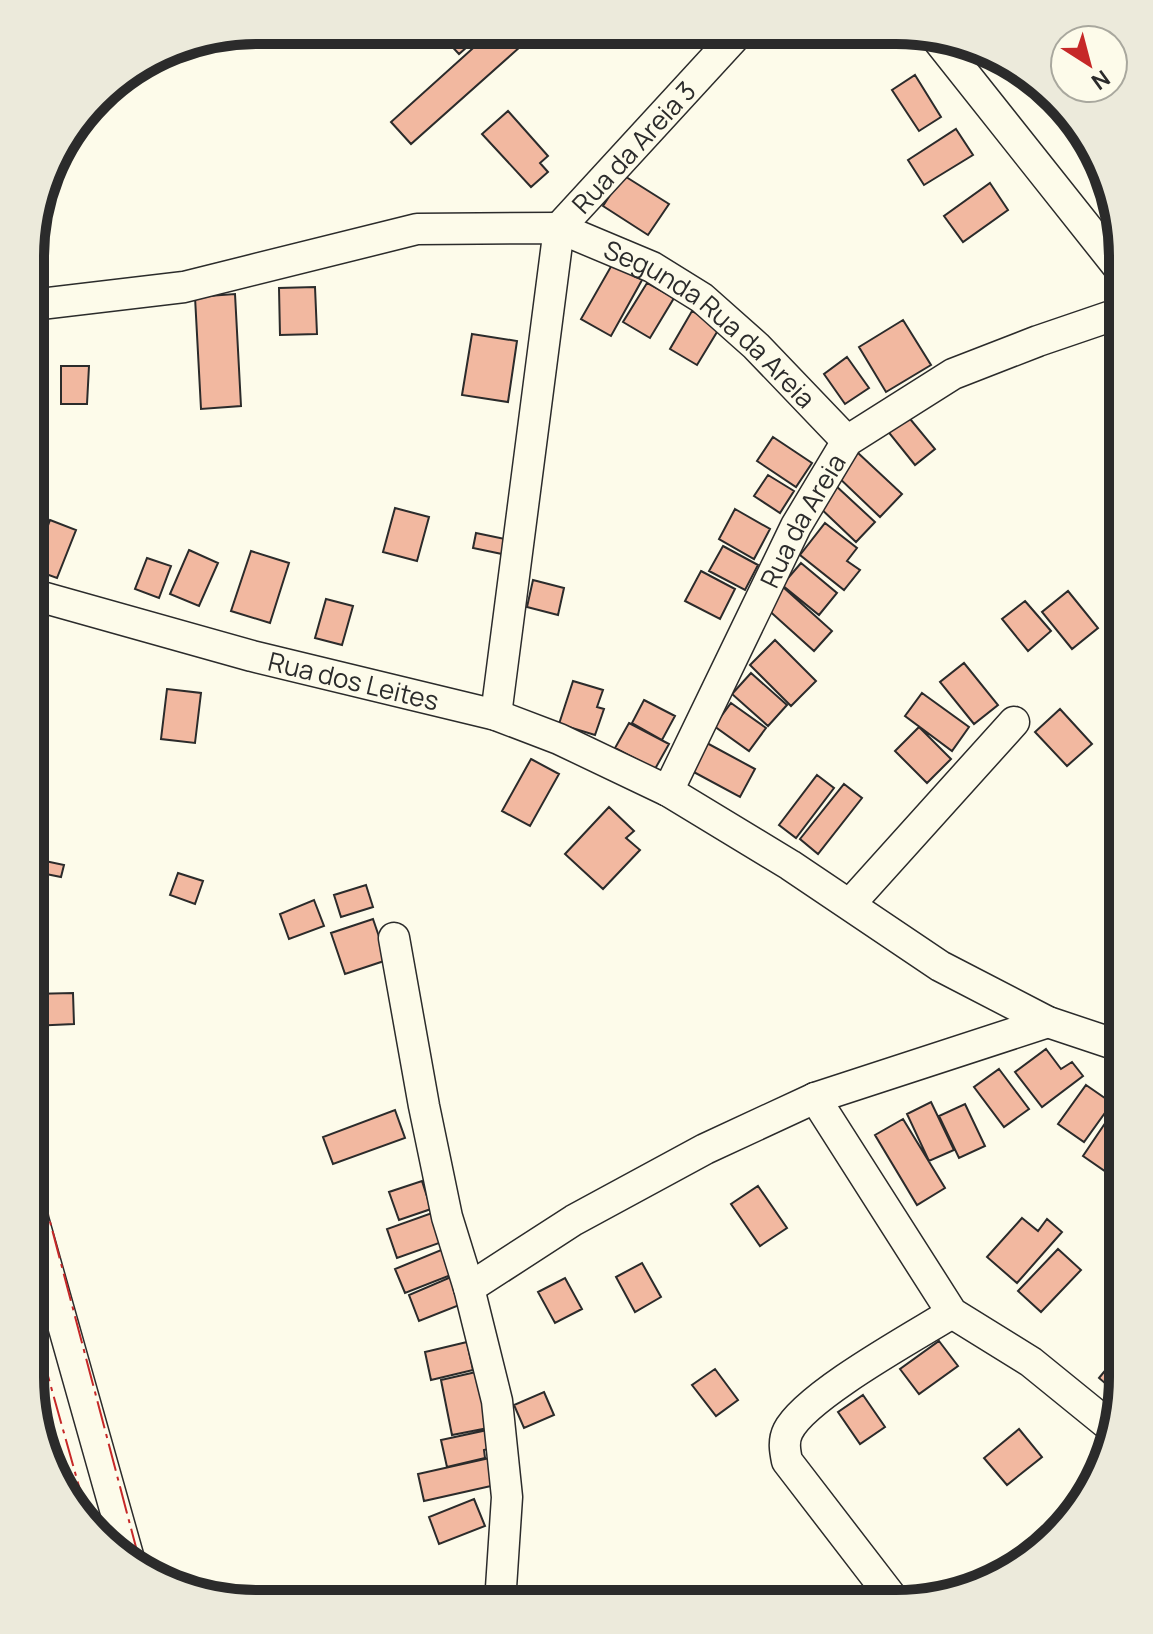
<svg xmlns="http://www.w3.org/2000/svg" width="1153" height="1634" font-family="Manrope,sans-serif">
<rect width="100%" height="100%" fill="#fdfbea"/>
<path fill="#f2b8a0" stroke="#2b2b2b" stroke-width="2" d="M 456,31 L 485,31 L 459,54 L 446,40 Z
M 492,31 L 505,31 L 520,47 L 411,144 L 391,122 Z
M 915,75 L 941,117 L 919,131 L 892,90 Z
M 508,111 L 548,156 L 540,163 L 548,172 L 531,187 L 482,134 Z
M 956,129 L 973,155 L 924,185 L 908,160 Z
M 623,175 L 669,204 L 648,235 L 603,206 Z
M 990,183 L 1008,210 L 963,242 L 944,216 Z
M 613,263 L 642,280 L 611,336 L 581,319 Z
M 647,283 L 674,298 L 650,338 L 623,322 Z
M 315,287 L 317,334 L 280,335 L 279,288 Z
M 235,294 L 241,406 L 201,409 L 195,297 Z
M 692,311 L 720,327 L 697,365 L 670,349 Z
M 903,320 L 931,365 L 886,392 L 859,347 Z
M 472,334 L 517,341 L 508,402 L 462,395 Z
M 847,357 L 869,388 L 845,404 L 824,374 Z
M 61,366 L 89,366 L 87,404 L 61,404 Z
M 906,414 L 935,449 L 915,465 L 886,429 Z
M 773,437 L 812,463 L 796,487 L 757,461 Z
M 857,452 L 902,494 L 880,517 L 836,475 Z
M 768,475 L 794,491 L 780,513 L 754,496 Z
M 835,485 L 875,522 L 856,542 L 816,504 Z
M 395,508 L 429,517 L 417,561 L 383,552 Z
M 735,509 L 770,529 L 754,559 L 719,539 Z
M 50,520 L 76,530 L 57,578 L 32,569 Z
M 825,523 L 857,548 L 847,561 L 860,570 L 844,590 L 800,555 Z
M 476,533 L 505,539 L 502,554 L 473,548 Z
M 723,546 L 758,565 L 745,590 L 709,571 Z
M 189,550 L 218,563 L 199,606 L 170,594 Z
M 251,551 L 289,563 L 270,623 L 231,611 Z
M 147,558 L 171,566 L 159,598 L 135,589 Z
M 801,563 L 837,593 L 819,615 L 782,585 Z
M 701,571 L 735,589 L 720,619 L 685,601 Z
M 533,580 L 564,588 L 558,615 L 527,607 Z
M 783,587 L 832,631 L 814,651 L 765,607 Z
M 1068,591 L 1098,628 L 1072,649 L 1042,612 Z
M 326,599 L 353,606 L 342,645 L 315,638 Z
M 1025,601 L 1051,631 L 1028,651 L 1002,619 Z
M 775,640 L 816,681 L 791,706 L 750,665 Z
M 964,663 L 998,705 L 974,724 L 940,682 Z
M 751,673 L 787,705 L 768,726 L 732,694 Z
M 573,681 L 603,690 L 597,707 L 604,709 L 595,735 L 559,724 Z
M 167,689 L 201,693 L 195,743 L 161,739 Z
M 922,693 L 969,727 L 952,751 L 905,716 Z
M 644,700 L 675,716 L 662,740 L 632,723 Z
M 731,703 L 766,728 L 749,751 L 714,726 Z
M 1060,709 L 1092,744 L 1067,766 L 1035,732 Z
M 629,723 L 669,744 L 655,769 L 615,748 Z
M 919,727 L 951,759 L 927,783 L 895,751 Z
M 705,742 L 755,769 L 740,797 L 690,770 Z
M 531,759 L 559,774 L 530,826 L 502,811 Z
M 817,775 L 834,788 L 796,838 L 779,825 Z
M 844,784 L 862,798 L 818,854 L 800,839 Z
M 609,807 L 634,831 L 626,838 L 640,850 L 603,889 L 565,854 Z
M 31,858 L 64,865 L 61,877 L 31,871 Z
M 178,873 L 203,881 L 195,904 L 170,895 Z
M 366,885 L 373,907 L 341,917 L 334,895 Z
M 314,900 L 324,926 L 289,939 L 280,914 Z
M 373,919 L 387,960 L 345,974 L 331,933 Z
M 73,993 L 74,1024 L 31,1026 L 31,994 Z
M 1046,1049 L 1061,1069 L 1072,1062 L 1083,1076 L 1042,1107 L 1015,1072 Z
M 999,1069 L 1029,1109 L 1004,1127 L 974,1087 Z
M 1086,1085 L 1112,1103 L 1084,1142 L 1058,1124 Z
M 931,1102 L 954,1150 L 929,1161 L 907,1114 Z
M 965,1104 L 985,1146 L 959,1158 L 939,1116 Z
M 1116,1107 L 1123,1111 L 1123,1160 L 1112,1176 L 1083,1156 Z
M 395,1110 L 405,1138 L 333,1164 L 323,1137 Z
M 903,1119 L 945,1188 L 917,1205 L 875,1135 Z
M 1123,1163 L 1123,1192 L 1108,1181 Z
M 422,1181 L 431,1209 L 399,1220 L 389,1192 Z
M 758,1186 L 787,1228 L 760,1246 L 731,1204 Z
M 432,1213 L 442,1242 L 397,1258 L 387,1229 Z
M 1022,1218 L 1038,1231 L 1047,1219 L 1062,1232 L 1017,1283 L 987,1257 Z
M 446,1248 L 456,1273 L 405,1293 L 395,1269 Z
M 1058,1249 L 1081,1270 L 1041,1312 L 1018,1291 Z
M 642,1263 L 661,1297 L 635,1312 L 616,1277 Z
M 451,1277 L 462,1304 L 419,1321 L 409,1295 Z
M 565,1278 L 582,1309 L 555,1323 L 538,1292 Z
M 939,1341 L 958,1366 L 919,1394 L 900,1369 Z
M 467,1342 L 473,1370 L 431,1380 L 425,1352 Z
M 1122,1350 L 1122,1392 L 1120,1396 L 1099,1378 Z
M 715,1369 L 738,1400 L 716,1416 L 692,1385 Z
M 476,1372 L 488,1428 L 452,1435 L 441,1380 Z
M 544,1392 L 554,1415 L 524,1428 L 514,1405 Z
M 863,1395 L 885,1427 L 860,1444 L 838,1412 Z
M 492,1429 L 496,1447 L 484,1450 L 485,1458 L 447,1467 L 441,1440 Z
M 1019,1429 L 1042,1457 L 1007,1485 L 984,1458 Z
M 494,1457 L 500,1484 L 424,1501 L 418,1474 Z
M 474,1499 L 485,1526 L 439,1544 L 429,1517 Z
M 865,1590 L 875,1604 L 847,1604 Z"/>
<g fill="none" stroke-linecap="round" stroke-linejoin="round">
<defs>
<g id="minor">
<path d="M 934,35 L 1123,273"/>
<path id="s1" d="M 559,228 L 740,31"/>
<path id="s2" d="M 32,305 L 184,287 L 417,229 L 559,228 L 652,267 L 702,298 L 756,346 L 847,441"/>
<path id="s3" d="M 31,594 L 252,656 L 496,715 L 559,739 L 668,791 L 790,865 L 940,966 L 1048,1022 L 1123,1047"/>
<path d="M 496,715 L 559,228"/>
<path id="s4" d="M 668,791 L 796,526 L 847,441 L 953,374 L 1038,341 L 1123,312"/>
<path d="M 850,904 L 1014,722"/>
<path d="M 394,938 L 424,1106 L 447,1217 L 469,1288 L 497,1401 L 507,1497 L 500,1603"/>
<path d="M 815,1098 L 952,1313 L 1031,1362 L 1111,1427"/>
<path d="M 30,1208 L 131,1566"/>
<path d="M 469,1288 L 574,1220 L 705,1149 L 815,1098 L 1048,1022"/>
<path d="M 897,1604 L 787,1461 C 785,1451 783,1441 788,1431 C 805,1396 915,1336 952,1313"/>
</g>
</defs>
<use href="#minor" stroke="#2b2b2b" stroke-width="33"/>
<use href="#minor" stroke="#fdfbea" stroke-width="30"/>
<path stroke="#c62828" stroke-width="2" stroke-dasharray="28 6 4 6" stroke-linecap="butt" d="M 30,1146 L 142,1570
M 30,1312 L 87,1515"/>
</g>
<g text-anchor="middle" dominant-baseline="central" stroke-width="6" stroke-linejoin="round" paint-order="stroke">
<g font-size="26" fill="#2b2b2b" stroke="#fdfbea">
<text stroke="none"><textPath href="#s1" startOffset="110">Rua da Areia 3</textPath></text>
<text stroke="none"><textPath href="#s2" startOffset="716">Segunda Rua da Areia</textPath></text>
<text stroke="none"><textPath href="#s4" startOffset="302">Rua da Areia</textPath></text>
<text stroke="none"><textPath href="#s3" startOffset="334">Rua dos Leites</textPath></text>
</g>
</g>
<path d="M0 0H1153V1634H0ZM257 44H896A213 213 0 0 1 1109 257V1377A213 213 0 0 1 896 1590H257A213 213 0 0 1 44 1377V257A213 213 0 0 1 257 44Z" fill="#eceadb" fill-rule="evenodd"/>
<path fill="none" stroke="#2b2b2b" stroke-width="10" d="M257 44H896A213 213 0 0 1 1109 257V1377A213 213 0 0 1 896 1590H257A213 213 0 0 1 44 1377V257A213 213 0 0 1 257 44Z"/>
<g transform="translate(1089 64) rotate(144)"><circle r="38" fill="#fdfbea" stroke="#a9a89e" stroke-width="2"/>
<path d="M0-6L14 30L0 20L-14 30Z" fill="#c62828"/>
<text y="-12" font-size="22" font-weight="bold" text-anchor="middle" fill="#2b2b2b">N</text>
</g>
</svg>
